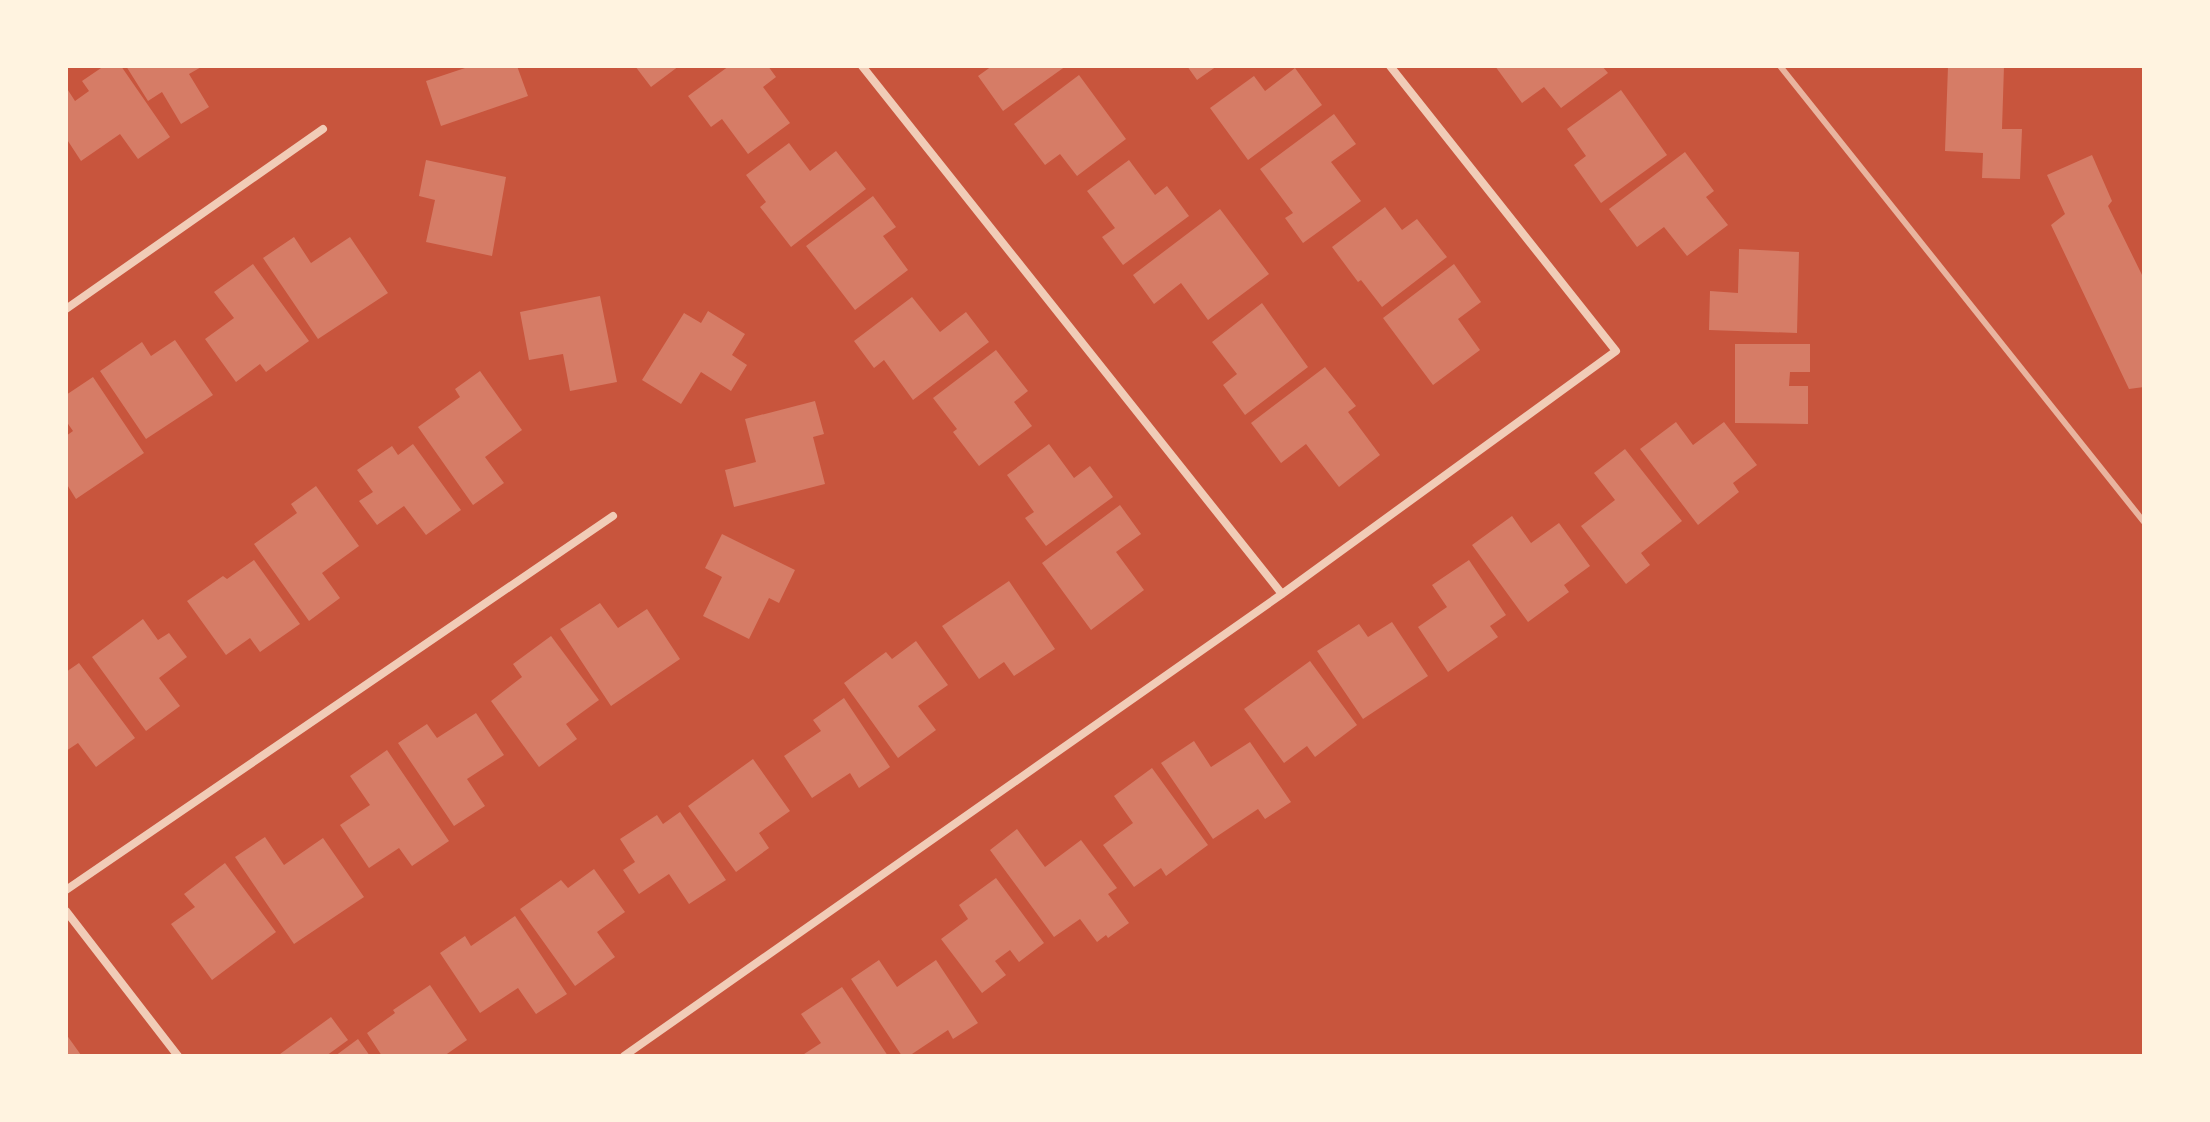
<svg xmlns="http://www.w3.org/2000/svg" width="2210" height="1122" font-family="'Fira Sans Condensed',sans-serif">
<rect width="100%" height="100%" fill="#c8553d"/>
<path fill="#d67c66" d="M 104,66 L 121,66 L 170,137 L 138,159 L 120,134 L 81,161 L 66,138 L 66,87 L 75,101 L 89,91 L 82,81 Z
M 126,66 L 203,66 L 189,74 L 209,107 L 181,124 L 162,92 L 148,101 Z
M 464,66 L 517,66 L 528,96 L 441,126 L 426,81 L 465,68 Z
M 635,66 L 679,66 L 651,87 Z
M 729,66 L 768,66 L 776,77 L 763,87 L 790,123 L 748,154 L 722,119 L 711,127 L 688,96 Z
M 992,66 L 1066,66 L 1003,111 L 978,76 Z
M 1187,66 L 1217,66 L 1197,80 Z
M 1495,66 L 1602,66 L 1608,73 L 1561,108 L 1544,87 L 1522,103 Z
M 1948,66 L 2004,66 L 2002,129 L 2022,129 L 2020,179 L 1982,178 L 1983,153 L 1945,151 Z
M 1295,68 L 1322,105 L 1248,160 L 1210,108 L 1254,76 L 1265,91 Z
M 1079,75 L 1126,139 L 1077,176 L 1060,154 L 1045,165 L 1014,124 Z
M 1621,90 L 1667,155 L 1601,203 L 1574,165 L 1586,156 L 1567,129 Z
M 1334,114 L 1356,144 L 1331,162 L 1361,201 L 1303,243 L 1285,218 L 1293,213 L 1260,169 Z
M 789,143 L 810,171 L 836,151 L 866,189 L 791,247 L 760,207 L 766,202 L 746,175 Z
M 1685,152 L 1714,191 L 1706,197 L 1728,225 L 1687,256 L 1664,227 L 1637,247 L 1609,209 Z
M 2092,155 L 2112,201 L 2108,206 L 2144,279 L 2144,387 L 2129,389 L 2051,225 L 2065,214 L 2047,175 Z
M 426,160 L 506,177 L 492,256 L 426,242 L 435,200 L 419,196 Z
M 1129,160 L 1155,195 L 1167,186 L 1189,216 L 1123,265 L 1102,237 L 1115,228 L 1087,191 Z
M 873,196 L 896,227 L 883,236 L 908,270 L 855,310 L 806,246 Z
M 1385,207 L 1402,230 L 1417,219 L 1447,257 L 1382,307 L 1361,280 L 1358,282 L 1332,247 Z
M 1220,209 L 1269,274 L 1208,320 L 1181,283 L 1154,304 L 1133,275 Z
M 294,237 L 311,263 L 350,237 L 388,293 L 318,339 L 263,258 Z
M 1739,249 L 1799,252 L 1797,333 L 1709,330 L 1710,291 L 1738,293 Z
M 253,264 L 309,341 L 266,372 L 260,364 L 236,382 L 205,339 L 234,318 L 214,292 Z
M 1454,264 L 1481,302 L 1458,319 L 1480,350 L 1433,385 L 1383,318 Z
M 600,296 L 617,382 L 570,391 L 563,354 L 529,360 L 520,312 Z
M 912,297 L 940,332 L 966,312 L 989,342 L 913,400 L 884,360 L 874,368 L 854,341 Z
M 1262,303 L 1308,367 L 1245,415 L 1223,385 L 1237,374 L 1212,342 Z
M 708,311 L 745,334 L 732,355 L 747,365 L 731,391 L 701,372 L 681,404 L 642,380 L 684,313 L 701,323 Z
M 175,340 L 213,395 L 146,439 L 100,371 L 142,342 L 151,356 Z
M 1735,344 L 1810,344 L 1810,372 L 1790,372 L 1789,386 L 1808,386 L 1808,424 L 1735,423 Z
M 996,350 L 1028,391 L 1014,402 L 1032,426 L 979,466 L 953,432 L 957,429 L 933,398 Z
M 1325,367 L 1356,406 L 1348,412 L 1380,455 L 1339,487 L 1306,444 L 1281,463 L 1251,423 Z
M 480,371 L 522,430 L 485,457 L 504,483 L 473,505 L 418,427 L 460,397 L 455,389 Z
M 93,377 L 144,453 L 76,499 L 66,483 L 66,436 L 73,431 L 66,421 L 66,395 Z
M 815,401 L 824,434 L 813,437 L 825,484 L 734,507 L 725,470 L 756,462 L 745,419 Z
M 1676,422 L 1693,445 L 1724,422 L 1757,465 L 1733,483 L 1739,492 L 1698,525 L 1640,449 Z
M 413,444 L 461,510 L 426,535 L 404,506 L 377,525 L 359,501 L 373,492 L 357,470 L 392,446 L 398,455 Z
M 1049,444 L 1074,478 L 1090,466 L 1113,497 L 1046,546 L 1025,518 L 1034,512 L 1007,475 Z
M 1625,449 L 1682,521 L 1641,553 L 1650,565 L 1626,584 L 1581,526 L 1615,500 L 1594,473 Z
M 316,486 L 359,546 L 322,573 L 340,598 L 309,621 L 254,544 L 297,513 L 291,504 Z
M 1120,505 L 1141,534 L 1116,552 L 1144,590 L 1091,630 L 1042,563 Z
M 1512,516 L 1531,543 L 1559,523 L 1590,566 L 1564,585 L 1569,592 L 1528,622 L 1472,545 Z
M 722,534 L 795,570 L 779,603 L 769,598 L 749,639 L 703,616 L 722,577 L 705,568 Z
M 254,560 L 300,624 L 260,652 L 250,638 L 226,655 L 187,601 L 223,576 L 227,579 Z
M 1469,560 L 1506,615 L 1490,626 L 1498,637 L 1448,672 L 1418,627 L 1447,607 L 1432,585 Z
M 1009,581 L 1055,649 L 1014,676 L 1004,662 L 979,679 L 942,626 Z
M 600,603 L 618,628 L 647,609 L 680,659 L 611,706 L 560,629 Z
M 143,619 L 158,640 L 169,633 L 187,657 L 159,678 L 180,706 L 146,731 L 92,657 Z
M 1392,622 L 1428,676 L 1363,719 L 1317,651 L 1359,624 L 1368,637 Z
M 551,636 L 599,700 L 566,724 L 577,739 L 539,767 L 491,701 L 522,677 L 513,664 Z
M 916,641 L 948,685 L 918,706 L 936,730 L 898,758 L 844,683 L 886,652 L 892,659 Z
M 1310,661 L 1357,725 L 1315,757 L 1307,746 L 1284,763 L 1244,709 Z
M 79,663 L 135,738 L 96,767 L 78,743 L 66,751 L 66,672 Z
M 844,698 L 890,767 L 859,788 L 850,773 L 812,798 L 784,756 L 821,731 L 813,720 Z
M 476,713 L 504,755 L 467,779 L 485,806 L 454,826 L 398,743 L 427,724 L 437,738 Z
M 1194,741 L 1211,767 L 1250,742 L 1291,802 L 1265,819 L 1258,809 L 1213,839 L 1161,763 Z
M 387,750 L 449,841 L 412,866 L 399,848 L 369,868 L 340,825 L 370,805 L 350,776 Z
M 753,759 L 790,811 L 759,833 L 769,848 L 736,872 L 688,806 Z
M 1152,768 L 1208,845 L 1166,876 L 1161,868 L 1134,887 L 1103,845 L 1133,823 L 1114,796 Z
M 680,812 L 726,880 L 689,904 L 669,874 L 639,894 L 623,870 L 635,862 L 620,839 L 657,815 L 663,824 Z
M 1017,829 L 1045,867 L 1081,840 L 1117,888 L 1108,894 L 1129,923 L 1108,938 L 1106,935 L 1097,942 L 1080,919 L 1054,937 L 990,850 Z
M 265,837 L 284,865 L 323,838 L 364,897 L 294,944 L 235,857 Z
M 225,863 L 276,932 L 212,980 L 171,924 L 195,907 L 184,894 Z
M 594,869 L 625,912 L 597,932 L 615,957 L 575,986 L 520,909 L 561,880 L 568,888 Z
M 996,878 L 1044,943 L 1019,962 L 1010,950 L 995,961 L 1006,975 L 982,993 L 941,939 L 968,919 L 959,905 Z
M 515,916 L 567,994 L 536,1014 L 518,988 L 480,1013 L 440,953 L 465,936 L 471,946 Z
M 879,960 L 897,987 L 936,960 L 978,1023 L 953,1039 L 948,1030 L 909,1056 L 902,1056 L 851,979 Z
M 430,985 L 467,1040 L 444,1056 L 382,1056 L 367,1033 L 395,1013 L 393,1010 Z
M 842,987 L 888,1056 L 801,1056 L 821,1043 L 801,1014 Z
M 331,1017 L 348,1040 L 326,1056 L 281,1056 L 280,1054 Z
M 66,1034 L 81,1055 L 79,1056 L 66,1056 Z
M 358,1039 L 370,1056 L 335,1056 Z"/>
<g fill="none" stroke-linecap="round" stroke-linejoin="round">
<path stroke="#f1ccb7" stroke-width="8" d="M 862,66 L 1282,594
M 66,309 L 323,129
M 66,890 L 613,516
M 66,911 L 178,1056
M 624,1056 L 1282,594 L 1616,351 L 1390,66"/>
<path stroke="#e9b49f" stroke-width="6" d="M 1780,66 L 2144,522"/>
</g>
<rect width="2210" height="1122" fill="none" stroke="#fff3e0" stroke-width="136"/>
</svg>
